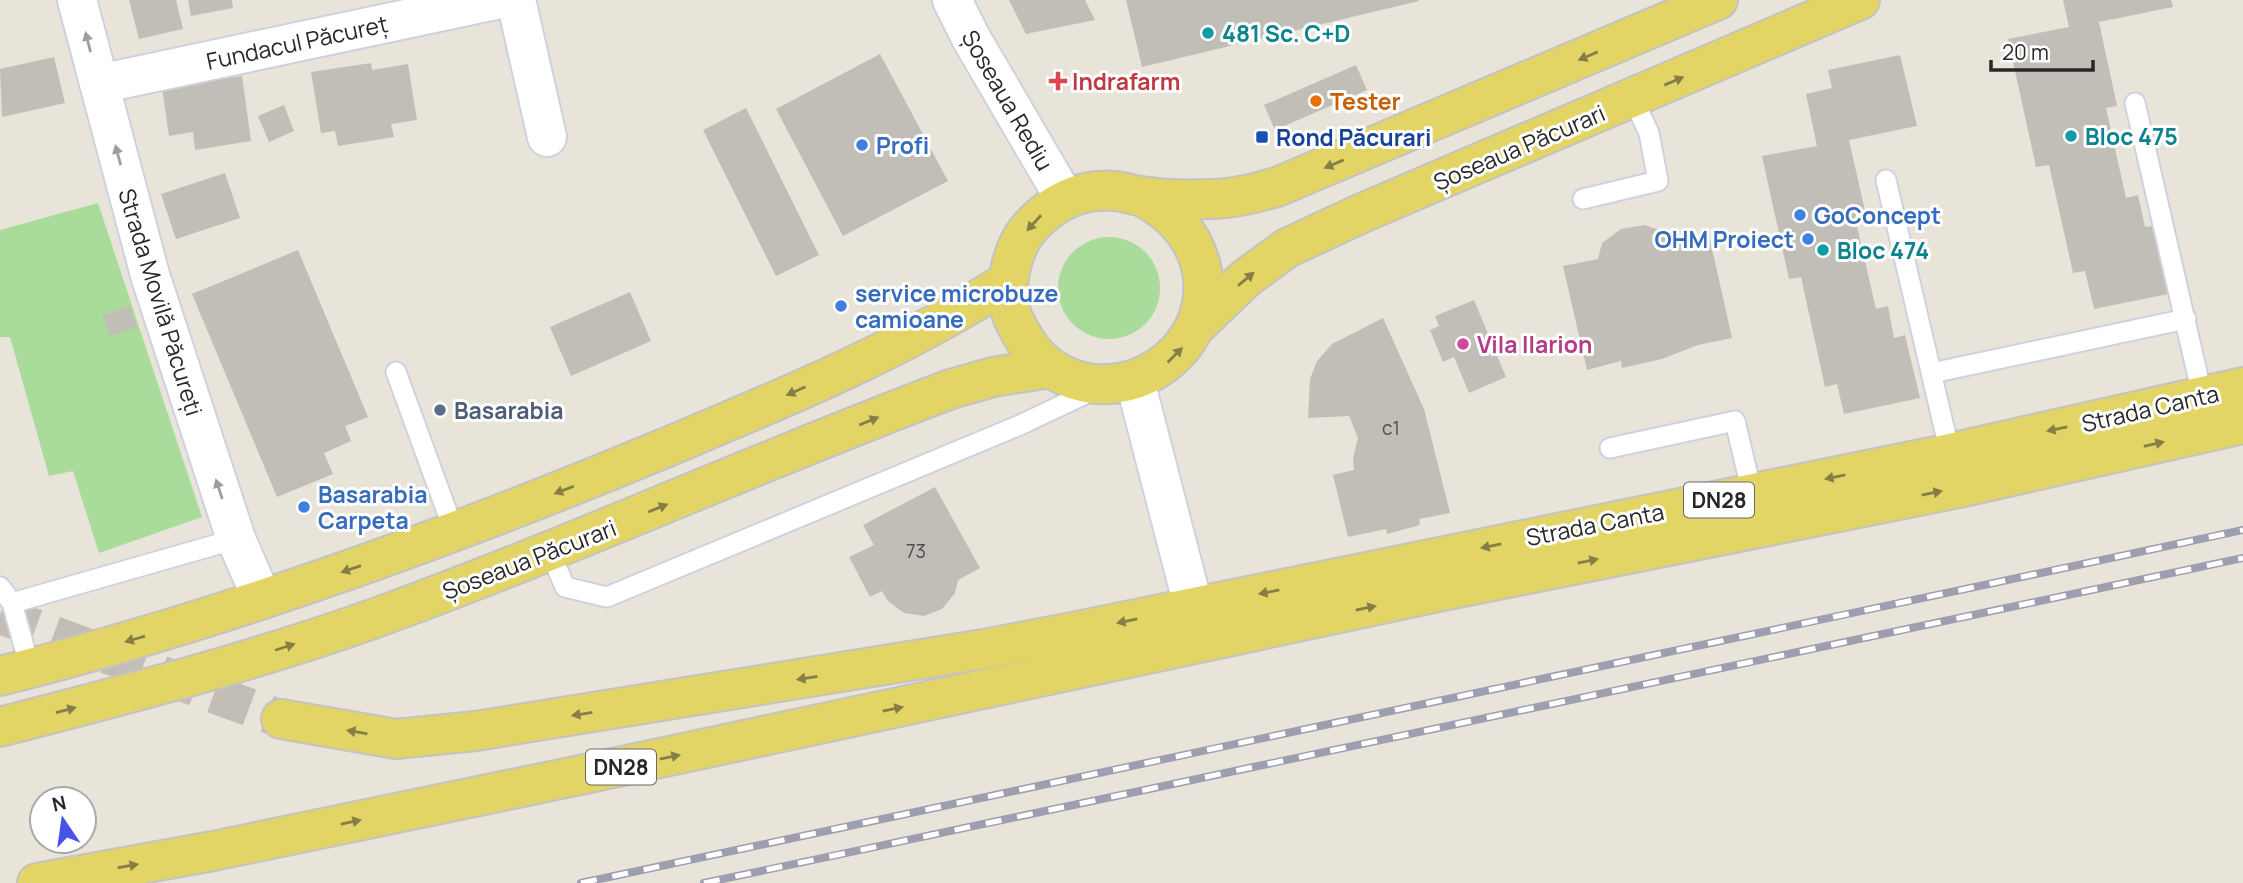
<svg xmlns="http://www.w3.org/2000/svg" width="2243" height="883" font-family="Manrope,sans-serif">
<rect width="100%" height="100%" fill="#e9e4da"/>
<path fill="#a9db9b" d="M 98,203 L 202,517 L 99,553 L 73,471 L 49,476 L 10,337 L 0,337 L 0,230 Z
M1058 288a51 51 0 1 1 102 0a51 51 0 1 1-102 0Z"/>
<path fill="#c1beb7" d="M 129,0 L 176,0 L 183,29 L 139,39 Z
M 188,0 L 232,0 L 233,8 L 191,16 Z
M 1009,0 L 1085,0 L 1095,20 L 1026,34 Z
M 1126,0 L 1418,0 L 1419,1 L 1142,67 Z
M 2063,0 L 2171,0 L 2173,7 L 2099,22 L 2117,106 L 2106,108 L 2126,198 L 2138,195 L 2145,227 L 2157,225 L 2173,293 L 2094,309 L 2085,271 L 2073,273 L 2049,165 L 2036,167 L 2008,39 L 2069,27 Z
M 880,54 L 948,181 L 843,236 L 776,109 Z
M 1900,55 L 1917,126 L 1849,140 L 1867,220 L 1856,222 L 1876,309 L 1888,306 L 1894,338 L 1905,335 L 1920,398 L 1844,414 L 1837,384 L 1825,387 L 1801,277 L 1789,279 L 1762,156 L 1817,146 L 1806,94 L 1832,88 L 1828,70 Z
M 54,57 L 65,103 L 2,117 L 0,69 Z
M 371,63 L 372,70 L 408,64 L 417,120 L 391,124 L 394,137 L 338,146 L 335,131 L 321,133 L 311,72 Z
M 1356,65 L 1367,90 L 1275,130 L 1264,105 Z
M 242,76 L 251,141 L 195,150 L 193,132 L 169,136 L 162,87 Z
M 284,105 L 294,131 L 269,142 L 258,116 Z
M 746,108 L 819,255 L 776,276 L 703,130 Z
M 225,173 L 240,218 L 176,239 L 161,194 Z
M 1644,225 L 1663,231 L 1674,243 L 1709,235 L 1732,338 L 1698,345 L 1662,359 L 1622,368 L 1621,361 L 1587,370 L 1563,266 L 1598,259 L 1602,243 L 1621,229 Z
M 298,250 L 368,417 L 345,426 L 351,441 L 324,453 L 333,474 L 277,497 L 192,294 Z
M 630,292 L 651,341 L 571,376 L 550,327 Z
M 1474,300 L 1506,377 L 1469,393 L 1454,357 L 1443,362 L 1430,330 L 1439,326 L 1435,316 Z
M 130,306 L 137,327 L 110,336 L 103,315 Z
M 1383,318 L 1424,409 L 1450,513 L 1419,519 L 1420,525 L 1387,534 L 1386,529 L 1348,537 L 1333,475 L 1354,470 L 1353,458 L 1358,438 L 1349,416 L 1308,418 L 1310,379 L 1317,361 L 1332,344 Z
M 935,487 L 980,568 L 958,580 L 955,593 L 942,609 L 924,616 L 904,613 L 887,600 L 882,591 L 870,597 L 849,557 L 874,545 L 863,525 Z"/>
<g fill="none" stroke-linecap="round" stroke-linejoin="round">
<path stroke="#c2beb6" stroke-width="38" stroke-dasharray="38 19" stroke-linecap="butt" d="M 0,615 L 281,719"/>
<defs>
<path id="service" d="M 2135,103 L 2204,403
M 1886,180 L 1950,453
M 1583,199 L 1658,181 L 1649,133 L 1633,99
M 396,372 L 454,531
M 1932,373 L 2186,319
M 1610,448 L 1735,421 L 1752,493
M 550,552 L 565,587 L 607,597 L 1020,425 L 1098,388
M 0,587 L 12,603 L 30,668
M 12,603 L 236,539"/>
<path id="minor" d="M 77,0 L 150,275 L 236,539 L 262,599
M 516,0 L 547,137
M 99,84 L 496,0"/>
<path id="tertiary" d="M 1135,381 L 1202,640"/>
<path id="secondary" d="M 952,0 L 971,38 L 1065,199"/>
<path id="primary" d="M 1141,196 C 1172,212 1195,235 1202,271 C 1216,354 1120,415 1051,368 C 1033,356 1022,337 1013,318 C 1002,290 1011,249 1030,227 C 1052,203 1081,188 1114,191 C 1123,191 1131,195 1140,196 C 1162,199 1187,200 1209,199 C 1233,199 1255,193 1277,187 L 1718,0
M 1197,325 L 1246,278 L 1287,248 L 1360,214 L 1860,0
M 0,676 C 226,619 446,539 660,450 C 779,400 900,351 1008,281
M 281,719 L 396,739 L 476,731 L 984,649 L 1077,631 L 1950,453 L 2243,387
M 0,727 C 128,694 256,661 381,616 C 573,546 759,461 951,389 L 993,377 L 1050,368
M 37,883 L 213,851 L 585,774 L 1443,591 L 1959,488 L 2243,424"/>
</defs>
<use href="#service" stroke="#d0d1df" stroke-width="23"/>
<use href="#minor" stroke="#d0d1df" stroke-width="42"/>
<use href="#tertiary" stroke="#d0d1df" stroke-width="42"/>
<use href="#secondary" stroke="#d0d1df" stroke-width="42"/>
<use href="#primary" stroke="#c3c3c3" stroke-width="42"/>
<use href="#service" stroke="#fff" stroke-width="19"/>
<use href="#minor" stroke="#fff" stroke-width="38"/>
<use href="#tertiary" stroke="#fff" stroke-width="38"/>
<use href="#secondary" stroke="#fff" stroke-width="38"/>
<use href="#primary" stroke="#e3d565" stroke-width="38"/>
<defs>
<path id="rail" d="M 581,883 L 2243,530
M 704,883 L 2243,558"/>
</defs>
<use href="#rail" stroke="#9e9eb0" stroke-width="8"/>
<use href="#rail" stroke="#fff" stroke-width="5" stroke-dasharray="16" stroke-linecap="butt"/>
</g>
<defs><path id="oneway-solid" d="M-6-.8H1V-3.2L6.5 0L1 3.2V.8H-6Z" transform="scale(1.75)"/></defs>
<g fill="#9e9e9e">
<use href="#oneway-solid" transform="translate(88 42) rotate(-104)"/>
<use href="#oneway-solid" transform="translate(118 155) rotate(-105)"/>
<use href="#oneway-solid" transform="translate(219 489) rotate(-108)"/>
</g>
<g fill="#857e46">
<use href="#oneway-solid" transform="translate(1588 56) rotate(157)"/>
<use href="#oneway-solid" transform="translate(1674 81) rotate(-23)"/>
<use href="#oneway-solid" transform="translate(1334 164) rotate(157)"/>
<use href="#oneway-solid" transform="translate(1034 223) rotate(132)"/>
<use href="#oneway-solid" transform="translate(1246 279) rotate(-40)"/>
<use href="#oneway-solid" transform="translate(1175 355) rotate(-45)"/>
<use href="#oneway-solid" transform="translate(796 391) rotate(156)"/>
<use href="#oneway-solid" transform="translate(869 421) rotate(-22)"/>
<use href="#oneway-solid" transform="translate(2057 429) rotate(168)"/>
<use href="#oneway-solid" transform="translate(2154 444) rotate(-13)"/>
<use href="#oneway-solid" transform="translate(1835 477) rotate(168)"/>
<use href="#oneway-solid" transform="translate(564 490) rotate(159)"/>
<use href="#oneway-solid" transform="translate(1932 493) rotate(-11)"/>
<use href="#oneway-solid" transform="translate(658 508) rotate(-22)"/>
<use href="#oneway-solid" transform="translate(1491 546) rotate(168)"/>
<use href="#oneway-solid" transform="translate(1588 561) rotate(-12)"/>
<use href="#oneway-solid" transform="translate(351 569) rotate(161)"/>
<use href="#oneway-solid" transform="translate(1269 592) rotate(169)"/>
<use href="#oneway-solid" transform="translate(1366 608) rotate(-12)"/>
<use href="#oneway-solid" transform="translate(1127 621) rotate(168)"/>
<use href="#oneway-solid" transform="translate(135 639) rotate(164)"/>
<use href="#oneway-solid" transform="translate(285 647) rotate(-18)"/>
<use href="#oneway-solid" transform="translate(807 678) rotate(171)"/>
<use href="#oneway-solid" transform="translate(893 709) rotate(-12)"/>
<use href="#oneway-solid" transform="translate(66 710) rotate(-15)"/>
<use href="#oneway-solid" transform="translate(582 714) rotate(171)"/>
<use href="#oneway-solid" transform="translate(357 732) rotate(-170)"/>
<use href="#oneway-solid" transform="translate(670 757) rotate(-12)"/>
<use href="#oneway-solid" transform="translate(351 822) rotate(-12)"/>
<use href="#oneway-solid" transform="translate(128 866) rotate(-10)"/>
</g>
<g fill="#0f9aa8" stroke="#fff" stroke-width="2.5">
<circle cx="1208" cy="33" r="7"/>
<circle cx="2071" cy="136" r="7"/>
<circle cx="1823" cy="250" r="7"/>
</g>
<path fill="#e0444e" stroke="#fff" stroke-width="2.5" d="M1054.5 70.5h7v7h7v7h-7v7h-7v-7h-7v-7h7z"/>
<circle fill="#e8710a" stroke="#fff" stroke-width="2.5" cx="1316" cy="101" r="7"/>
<rect fill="#1a4fb4" stroke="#fff" stroke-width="2.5" x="1255" y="130" width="14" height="14" rx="3.5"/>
<g fill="#3f7fe0" stroke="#fff" stroke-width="2.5">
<circle cx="862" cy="145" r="7"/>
<circle cx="1800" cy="215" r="7"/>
<circle cx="1808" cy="239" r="7"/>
<circle cx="841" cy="306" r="7"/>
<circle cx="304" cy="507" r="7"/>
</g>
<circle fill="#d1479c" stroke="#fff" stroke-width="2.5" cx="1463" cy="344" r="7"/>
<circle fill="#5c6f8a" stroke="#fff" stroke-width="2.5" cx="440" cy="410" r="7"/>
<g text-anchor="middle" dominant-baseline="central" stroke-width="6" stroke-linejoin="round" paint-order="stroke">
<g font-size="19" fill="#4e4d4b">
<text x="1391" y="428">c1</text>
<text x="916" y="551">73</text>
</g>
<g fill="#fff" stroke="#686868" stroke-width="2">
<rect x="1684" y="482.5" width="70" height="35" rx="5"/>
<rect x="586" y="749.5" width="70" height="35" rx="5"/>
</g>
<g font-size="21" font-weight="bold" fill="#272727">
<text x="1719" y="500">DN28</text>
<text x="621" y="767">DN28</text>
</g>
<g font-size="23" font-weight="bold" fill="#0d838f" stroke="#fff" text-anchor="start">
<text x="1222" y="33">481 Sc. C+D</text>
<text x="2085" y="136">Bloc 475</text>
<text x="1837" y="250">Bloc 474</text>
</g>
<g font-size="23" fill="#272727" stroke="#fff">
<text transform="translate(297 42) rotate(-12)">Fundacul Păcureț</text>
<text transform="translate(1008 100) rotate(60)">Șoseaua Rediu</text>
<text transform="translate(1519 147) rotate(-23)">Șoseaua Păcurari</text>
<text transform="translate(161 302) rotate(73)">Strada Movilă Păcureți</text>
<text transform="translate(2150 408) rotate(-13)">Strada Canta</text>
<text transform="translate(1595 524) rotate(-11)">Strada Canta</text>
<text transform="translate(529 559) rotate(-21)">Șoseaua Păcurari</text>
</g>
<g font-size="23" font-weight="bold" fill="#be3a42" stroke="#fff" text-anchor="start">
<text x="1072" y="81">Indrafarm</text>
</g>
<g font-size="23" font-weight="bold" fill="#c56008" stroke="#fff" text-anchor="start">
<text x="1330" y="101">Tester</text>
</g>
<g font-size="23" font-weight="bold" fill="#164399" stroke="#fff" text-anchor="start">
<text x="1276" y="137">Rond Păcurari</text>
</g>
<g font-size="23" font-weight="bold" fill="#366cbe" stroke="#fff" text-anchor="start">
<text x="876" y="145">Profi</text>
<text x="1814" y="215">GoConcept</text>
<text x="1794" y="239" text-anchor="end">OHM Proiect</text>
<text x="855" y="293">service microbuze<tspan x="855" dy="26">camioane</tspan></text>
<text x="318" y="494">Basarabia<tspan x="318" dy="26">Carpeta</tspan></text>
</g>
<g font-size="23" font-weight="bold" fill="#b23c85" stroke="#fff" text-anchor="start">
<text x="1477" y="344">Vila Ilarion</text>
</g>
<g font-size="23" font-weight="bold" fill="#4e5e75" stroke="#fff" text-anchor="start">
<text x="454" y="410">Basarabia</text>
</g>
</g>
<g transform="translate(63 820) rotate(347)"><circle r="33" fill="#ffffff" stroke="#a9a9a9" stroke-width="2"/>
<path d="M0-5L12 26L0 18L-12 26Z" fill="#4752e9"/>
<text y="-10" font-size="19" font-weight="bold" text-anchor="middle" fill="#272727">N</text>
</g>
<path d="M1991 60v10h102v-10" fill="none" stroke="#272727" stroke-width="3.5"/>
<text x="2002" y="60" font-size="21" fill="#272727" stroke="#ffffff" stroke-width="5" paint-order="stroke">20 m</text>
</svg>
